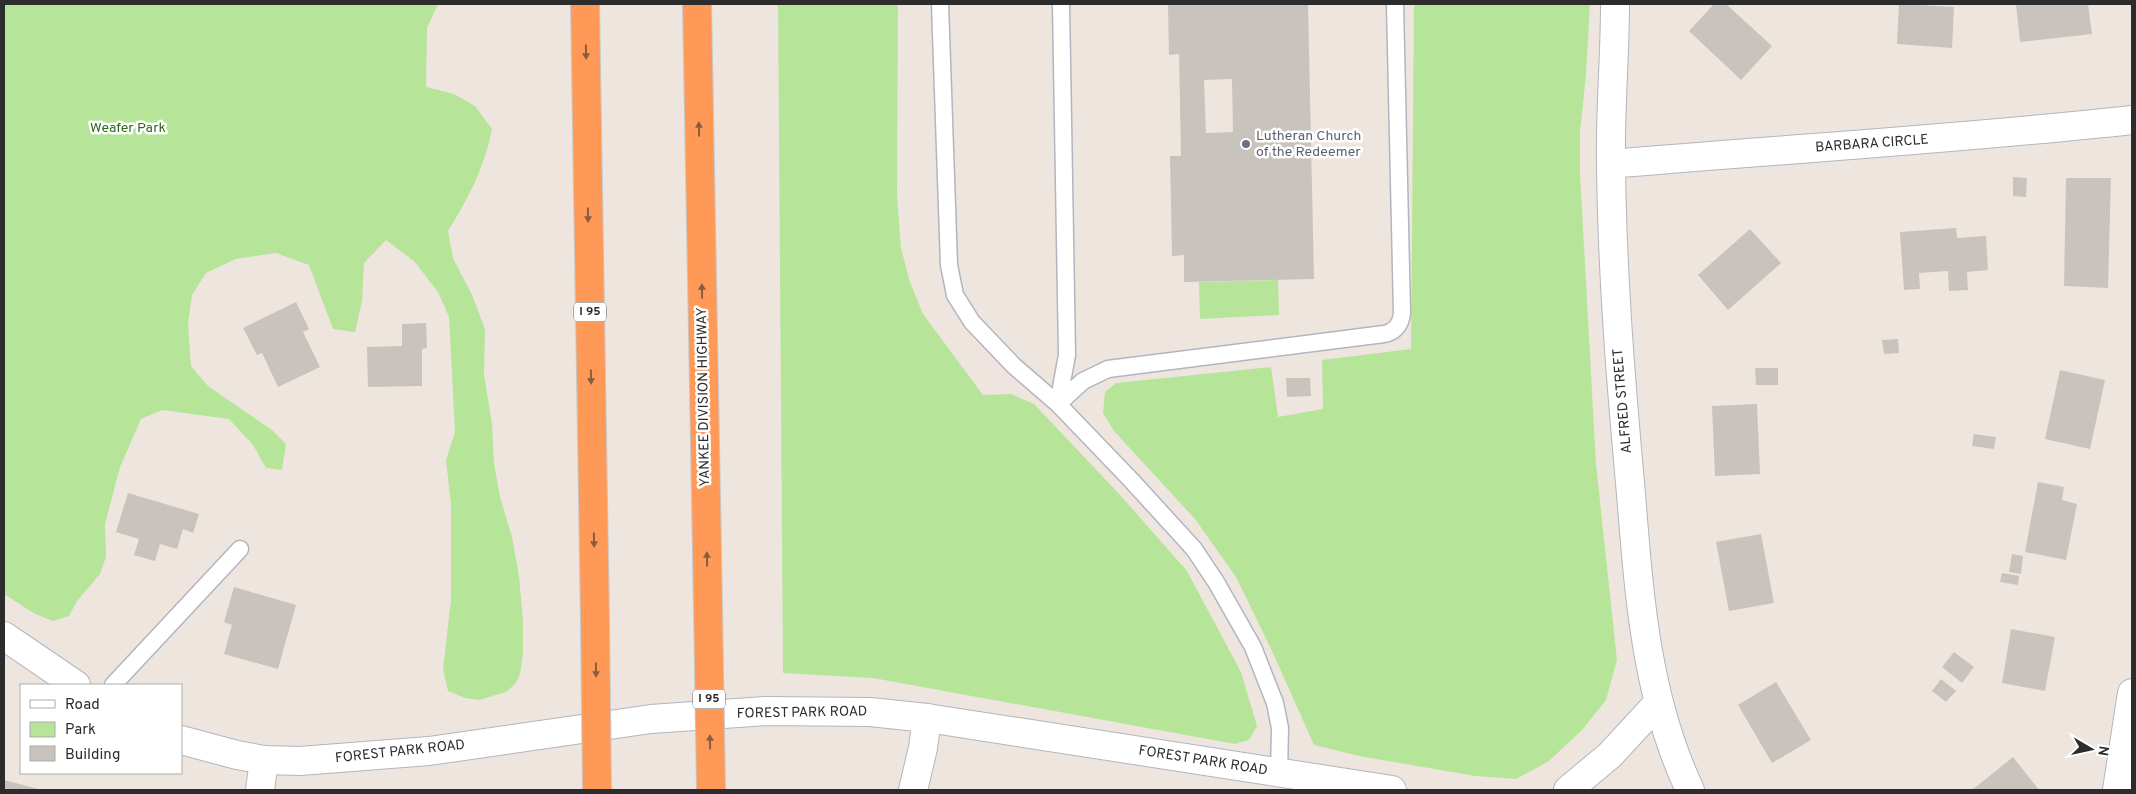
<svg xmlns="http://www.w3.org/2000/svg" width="2136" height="794" font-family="Overpass,sans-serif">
<rect width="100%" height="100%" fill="#eee6de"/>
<path fill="#b6e599" d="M 4,4 L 438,4 L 427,28 L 426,87 L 454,94 L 475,106 L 492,129 C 484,169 469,197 448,231 L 453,258 L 472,295 L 485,329 L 484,374 L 492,424 L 494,463 L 500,497 L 512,537 L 519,576 L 523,621 L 523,654 L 520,674 L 516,683 L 506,692 L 479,700 L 465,698 L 448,691 L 443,670 L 451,599 L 451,505 L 446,460 L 455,432 L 449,317 L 438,292 L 414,261 L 386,240 L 364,263 L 362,301 L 355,332 L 333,329 L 309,265 L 276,253 L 236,259 L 206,273 L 192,295 L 188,324 L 191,366 L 208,386 L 272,430 L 286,444 L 282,470 L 266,468 L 253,445 L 229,419 L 162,410 L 141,419 L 120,467 L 105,524 L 106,557 L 100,574 L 77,601 L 69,616 L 53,621 L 35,614 L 4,594 Z
M 778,4 L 898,4 L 897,195 L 901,248 L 910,282 L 923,314 L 983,395 L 1011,394 L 1034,404 L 1122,497 L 1187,571 L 1241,672 L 1257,726 L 1249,740 L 1235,744 L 873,678 L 783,673 Z
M 1414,4 L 1590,4 L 1586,75 L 1580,131 L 1580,174 L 1596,464 L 1617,660 L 1606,700 L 1583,729 L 1549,761 L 1516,779 L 1475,776 L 1359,756 L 1314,745 L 1272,651 L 1236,577 L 1195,519 L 1114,431 L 1103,413 L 1105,392 L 1116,383 L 1271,367 L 1278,417 L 1323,409 L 1322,360 L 1411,349 Z
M 1278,280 L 1279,315 L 1200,319 L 1199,282 Z"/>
<path fill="#c9c3bd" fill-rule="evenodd" d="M 1168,4 L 1308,4 L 1314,279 L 1184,282 L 1184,255 L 1172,256 L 1170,156 L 1181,156 L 1179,54 L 1169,55 ZM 1232,79 L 1233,132 L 1206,133 L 1204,80 Z
M 1714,4 L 1726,4 L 1772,46 L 1741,80 L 1689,31 Z
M 1899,4 L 1954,7 L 1952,48 L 1897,44 Z
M 2016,4 L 2088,4 L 2092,34 L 2020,42 Z
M 2013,177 L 2027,178 L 2026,197 L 2013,196 Z
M 2066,178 L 2111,178 L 2108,288 L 2064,286 Z
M 1956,228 L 1957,238 L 1986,236 L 1988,270 L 1967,272 L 1968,290 L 1949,291 L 1948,271 L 1919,273 L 1920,289 L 1904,290 L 1900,232 Z
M 1750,229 L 1781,263 L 1728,310 L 1698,275 Z
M 296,302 L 309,329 L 303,332 L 320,367 L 278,387 L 262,353 L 257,355 L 243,328 Z
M 426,323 L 427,348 L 422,349 L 422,386 L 368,387 L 367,347 L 402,346 L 402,324 Z
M 1898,339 L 1899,353 L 1884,354 L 1882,340 Z
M 1755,368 L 1778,368 L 1778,385 L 1756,385 Z
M 2060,370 L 2105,380 L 2090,449 L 2045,439 Z
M 1286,378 L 1310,378 L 1311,396 L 1287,397 Z
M 1757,404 L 1760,474 L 1715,476 L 1712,406 Z
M 1974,434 L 1996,437 L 1994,449 L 1972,446 Z
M 2038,482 L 2064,487 L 2062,500 L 2077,504 L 2066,560 L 2025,552 Z
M 128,493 L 199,514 L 193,533 L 183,529 L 177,549 L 160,544 L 155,561 L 134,555 L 139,539 L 116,532 Z
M 1761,534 L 1774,603 L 1729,611 L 1716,542 Z
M 2012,554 L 2023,556 L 2021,574 L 2009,572 Z
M 2002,573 L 2019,576 L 2018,585 L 2000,582 Z
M 234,587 L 296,605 L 278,669 L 224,654 L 232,625 L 224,622 Z
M 2011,629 L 2055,637 L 2045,691 L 2002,683 Z
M 1954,652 L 1974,667 L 1962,683 L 1942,667 Z
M 1941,679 L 1956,691 L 1946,702 L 1932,691 Z
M 1776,682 L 1811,740 L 1772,763 L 1738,705 Z
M 2013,757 L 2039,790 L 1972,790 Z
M 4,780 L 42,790 L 4,790 Z"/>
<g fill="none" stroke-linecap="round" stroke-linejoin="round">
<defs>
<path id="lane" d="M 940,4 L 949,265 L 955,295 L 972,322 L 1014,366 L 1058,404 L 1131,480 L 1194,549 L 1216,582 L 1253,647 L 1275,703 L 1280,728 L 1279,773
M 1058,404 L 1083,381 L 1108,369 L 1384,334 C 1395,332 1401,324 1402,313 L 1395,4
M 1058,404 L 1067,355 L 1061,4
M 113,685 L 240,549"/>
<path id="street" d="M 1615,4 C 1615,57 1610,110 1611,163 C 1612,274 1621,384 1631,494 C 1639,595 1646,697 1690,790
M 1611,164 C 1785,149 1959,139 2132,120
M 260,790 L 264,760
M 913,790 L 923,748 L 927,718
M 1568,790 L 1610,755 L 1658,703
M 2117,790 L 2132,693"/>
<path id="secondary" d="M 4,636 L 76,685
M 181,740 L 237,755 L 264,760 L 300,761 L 429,751 L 651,719 L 766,711 L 870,712 L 927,718 L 1392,790"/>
<path id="highway" d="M 585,4 L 595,621
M 697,4 L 708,608"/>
</defs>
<use href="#lane" stroke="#b2b5bf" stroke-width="19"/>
<use href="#street" stroke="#b2b5bf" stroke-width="30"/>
<use href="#secondary" stroke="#b2b5bf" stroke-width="30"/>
<use href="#highway" stroke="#c8c8c8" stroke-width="30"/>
<use href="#lane" stroke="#fff" stroke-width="16"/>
<use href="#street" stroke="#fff" stroke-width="28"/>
<use href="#secondary" stroke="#fff" stroke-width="28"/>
<use href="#highway" stroke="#ff9957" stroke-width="28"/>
<defs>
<path id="highway-bridge" d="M 708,608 L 711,790
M 595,621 L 597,790"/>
</defs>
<use href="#highway-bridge" stroke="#c8c8c8" stroke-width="30" stroke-linecap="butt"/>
<use href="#highway-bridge" stroke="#ff9957" stroke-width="28"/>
</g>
<defs><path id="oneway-solid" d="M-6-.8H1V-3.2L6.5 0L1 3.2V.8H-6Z" transform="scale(1.25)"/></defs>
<g fill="#8b5d3f">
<use href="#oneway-solid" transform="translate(586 52) rotate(89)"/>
<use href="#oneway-solid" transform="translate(699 129) rotate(-91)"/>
<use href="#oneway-solid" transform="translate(588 215) rotate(89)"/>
<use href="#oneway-solid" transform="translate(702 291) rotate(-91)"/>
<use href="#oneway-solid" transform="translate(591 377) rotate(89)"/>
<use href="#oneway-solid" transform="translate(594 540) rotate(89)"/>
<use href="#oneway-solid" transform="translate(707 559) rotate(-91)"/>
<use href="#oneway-solid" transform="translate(596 670) rotate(89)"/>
<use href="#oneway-solid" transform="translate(710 742) rotate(-91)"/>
</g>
<circle fill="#6b7280" stroke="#fff" stroke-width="2" cx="1246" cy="144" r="5"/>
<g text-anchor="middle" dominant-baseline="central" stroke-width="5" stroke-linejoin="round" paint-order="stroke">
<g fill="#fff" stroke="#6b6b6b" stroke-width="1">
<rect x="574" y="302.5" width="32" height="19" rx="4"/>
<rect x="693" y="689.5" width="32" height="19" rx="4"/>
</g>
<g font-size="12" font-weight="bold" fill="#2c2c2c">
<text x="590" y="312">I 95</text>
<text x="709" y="699">I 95</text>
</g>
<g font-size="14" fill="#2d6b19" stroke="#fff">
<text x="128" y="128">Weafer Park</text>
</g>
<g font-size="14" fill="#5b616d" stroke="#fff" text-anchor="start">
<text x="1256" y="136">Lutheran Church<tspan x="1256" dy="16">of the Redeemer</tspan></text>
</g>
<g font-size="14" fill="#2c2c2c" stroke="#fff">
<text transform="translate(1872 144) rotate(-4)">BARBARA CIRCLE</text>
<text transform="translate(704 397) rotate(-91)">YANKEE DIVISION HIGHWAY</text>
<text transform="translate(1623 401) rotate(-95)">ALFRED STREET</text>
<text transform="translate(802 713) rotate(-1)">FOREST PARK ROAD</text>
<text transform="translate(400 752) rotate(-6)">FOREST PARK ROAD</text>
<text transform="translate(1203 761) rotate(9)">FOREST PARK ROAD</text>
</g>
</g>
<rect width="2136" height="794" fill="none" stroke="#2c2c2c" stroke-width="10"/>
<rect x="20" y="684" width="162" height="90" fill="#ffffff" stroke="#ababab"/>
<rect x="30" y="700" width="25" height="8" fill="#ffffff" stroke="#ababab"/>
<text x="65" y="709" font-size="15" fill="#2c2c2c">Road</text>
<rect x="30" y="722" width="25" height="15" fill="#b6e599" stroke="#ababab"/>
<text x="65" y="734" font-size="15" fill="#2c2c2c">Park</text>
<rect x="30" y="746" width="25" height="15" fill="#c9c3bd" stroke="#ababab"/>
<text x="65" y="759" font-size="15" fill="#2c2c2c">Building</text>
<g transform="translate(2091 749) rotate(99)" stroke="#ffffff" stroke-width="4" paint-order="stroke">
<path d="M0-4L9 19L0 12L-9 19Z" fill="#2c2c2c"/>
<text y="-8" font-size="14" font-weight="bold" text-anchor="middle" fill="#2c2c2c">N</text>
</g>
</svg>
